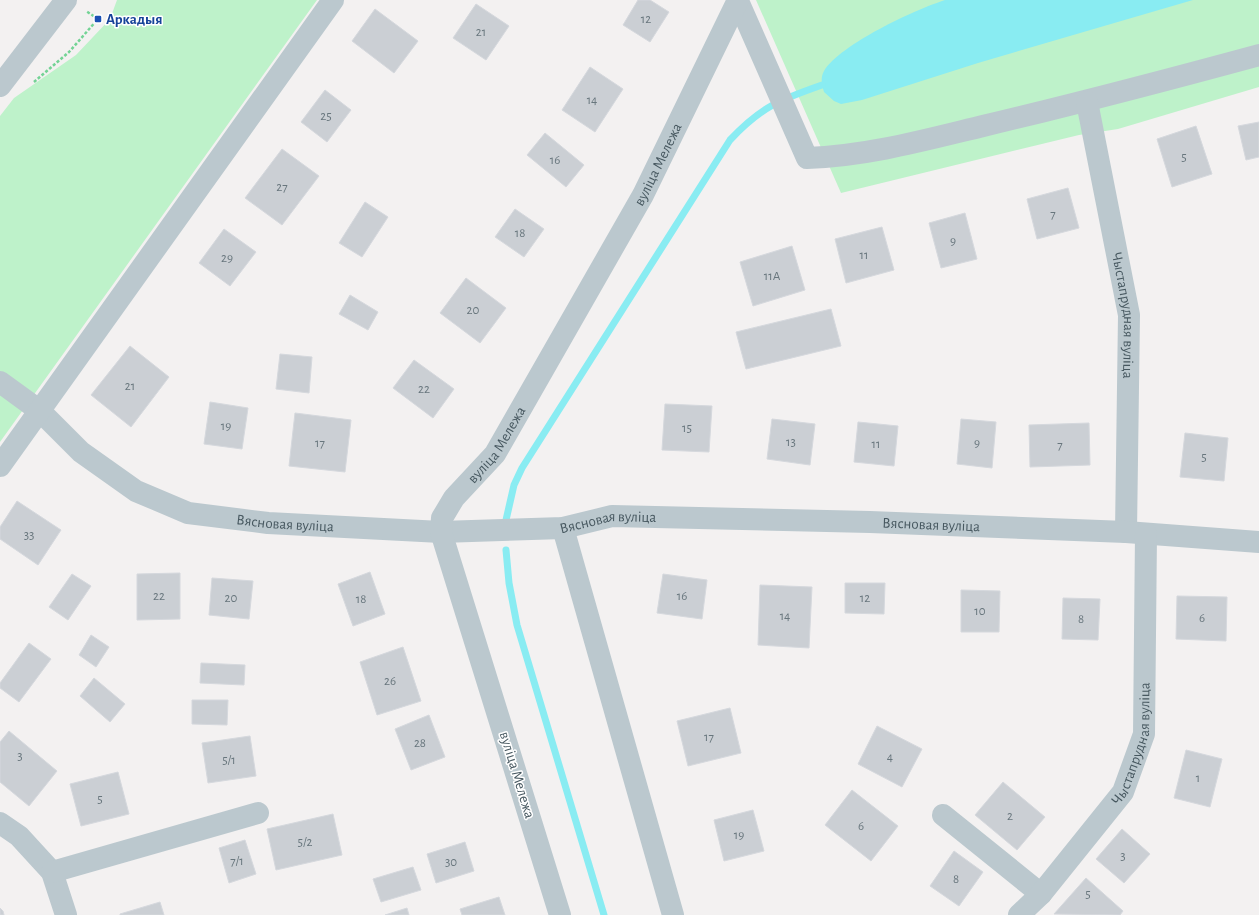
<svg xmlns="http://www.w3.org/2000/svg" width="1259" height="915" font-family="'Alegreya Sans',sans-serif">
<rect width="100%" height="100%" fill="#f3f1f1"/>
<path fill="#bef2ca" d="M 117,0 L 317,0 L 0,442 L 0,116 L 14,98 L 76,55 L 110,19 Z
M 756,0 L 1259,0 L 1259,87 L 1118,129 L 1079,135 L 841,193 Z"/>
<path fill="#89ecf2" d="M 945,0 L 1193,0 L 978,63 L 862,100 L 841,104 L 834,101 L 824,92 C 822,85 820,78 824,71 C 841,44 914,10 945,0 Z"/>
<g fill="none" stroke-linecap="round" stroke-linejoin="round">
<path stroke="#89ecf2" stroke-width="7" d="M 506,520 L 514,485 L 522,468 L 730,140 C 761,107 779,100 822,85
M 506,550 L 509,583 L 517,625 L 604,915"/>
</g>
<path fill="#cbcfd4" stroke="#d5d8dd" d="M 638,0 L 650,0 L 669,12 L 650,42 L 623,25 Z
M 476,4 L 509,26 L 486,60 L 453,38 Z
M 375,9 L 418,41 L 394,73 L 352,41 Z
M 590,67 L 623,89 L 595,132 L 562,110 Z
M 325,90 L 351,110 L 327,142 L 301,122 Z
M 1259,122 L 1259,157 L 1246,160 L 1238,126 Z
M 1196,126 L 1212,174 L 1172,187 L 1157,139 Z
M 545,133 L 584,165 L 566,187 L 527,155 Z
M 282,149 L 319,176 L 282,225 L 245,198 Z
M 1068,188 L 1079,228 L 1037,239 L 1027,199 Z
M 365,202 L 388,217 L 362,257 L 339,243 Z
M 515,209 L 544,229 L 524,257 L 495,237 Z
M 965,213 L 977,259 L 941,268 L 929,223 Z
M 882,227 L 894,270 L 846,283 L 835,239 Z
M 224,229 L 256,252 L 230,286 L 199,263 Z
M 792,246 L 805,290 L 753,306 L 740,262 Z
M 466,278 L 506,308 L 480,343 L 440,313 Z
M 350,295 L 378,312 L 368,330 L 339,314 Z
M 831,309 L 841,346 L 746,369 L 736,332 Z
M 130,346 L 169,377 L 131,427 L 91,395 Z
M 280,354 L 312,357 L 309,393 L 276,389 Z
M 414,360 L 454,389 L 433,418 L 393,388 Z
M 210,402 L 248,408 L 242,449 L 204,444 Z
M 665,404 L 712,406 L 709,452 L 662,450 Z
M 295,413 L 351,420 L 345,472 L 289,466 Z
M 772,419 L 815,424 L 810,465 L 767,459 Z
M 961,419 L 996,422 L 992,468 L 957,464 Z
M 858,422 L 898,426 L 894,466 L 854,462 Z
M 1089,423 L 1090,465 L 1030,467 L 1029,425 Z
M 1185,433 L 1228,438 L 1224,481 L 1180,477 Z
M 17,501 L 61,530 L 38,565 L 0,539 L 0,527 Z
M 370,572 L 385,614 L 353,626 L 338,584 Z
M 180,573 L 180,619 L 137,620 L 137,574 Z
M 72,574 L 91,586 L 68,620 L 49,607 Z
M 663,574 L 707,580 L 702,619 L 657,613 Z
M 212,578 L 253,581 L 249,619 L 209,615 Z
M 845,583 L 885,583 L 884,614 L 845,613 Z
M 760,585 L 812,587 L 809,648 L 758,645 Z
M 961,590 L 1000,591 L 999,632 L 961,632 Z
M 1177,596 L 1227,597 L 1226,641 L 1176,639 Z
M 1063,598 L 1100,599 L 1098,640 L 1062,639 Z
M 91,635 L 109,647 L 96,667 L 79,655 Z
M 29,643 L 51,659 L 19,702 L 0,688 L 0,683 Z
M 403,647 L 421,701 L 377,715 L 360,662 Z
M 201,663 L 245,665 L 244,685 L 200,683 Z
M 94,678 L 125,704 L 110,722 L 80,696 Z
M 192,700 L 228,700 L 227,725 L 192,724 Z
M 730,708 L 741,753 L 688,766 L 677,721 Z
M 429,715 L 445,757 L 411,770 L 395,729 Z
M 877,726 L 922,749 L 902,787 L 858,764 Z
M 9,731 L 57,771 L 29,806 L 0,782 L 0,742 Z
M 250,736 L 256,776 L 208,783 L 202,743 Z
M 1186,750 L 1222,759 L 1210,807 L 1174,798 Z
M 118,772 L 129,814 L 81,826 L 70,784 Z
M 1003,782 L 1045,817 L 1017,850 L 975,815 Z
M 852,790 L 898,826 L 871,861 L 825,825 Z
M 753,810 L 764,851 L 724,861 L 714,820 Z
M 333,814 L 342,855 L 276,870 L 267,829 Z
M 1122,829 L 1150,854 L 1124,883 L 1096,859 Z
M 245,840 L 256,874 L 229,883 L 219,848 Z
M 465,842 L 474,871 L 436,883 L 427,854 Z
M 954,851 L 983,872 L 959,906 L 930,886 Z
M 413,867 L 421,890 L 381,902 L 373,879 Z
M 1086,878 L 1123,911 L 1120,915 L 1054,914 Z
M 499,897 L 505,915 L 462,915 L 460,909 Z
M 160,902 L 164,915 L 120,915 L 120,914 Z
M 0,908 L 3,911 L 4,915 L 0,915 Z
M 407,908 L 409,915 L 385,915 Z"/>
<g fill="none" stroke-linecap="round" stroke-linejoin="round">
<path stroke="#73d395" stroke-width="2.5" stroke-dasharray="3 2" stroke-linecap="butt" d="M 34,82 L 69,52 L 98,19 L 86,11"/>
<g stroke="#bbc8ce" stroke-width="22">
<path d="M 738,1 L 807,158 C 867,156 925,140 983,126 C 1075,104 1167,80 1259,55"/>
<path d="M 0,86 L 66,0"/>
<path id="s1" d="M 1087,102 L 1129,315 L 1126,532"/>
<path id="s2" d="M 0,382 L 40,411 L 81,452 L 136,491 L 188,513 L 268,523 L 441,532 L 563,528 L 612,516 L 870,522 L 1126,532 L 1259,542"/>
<path d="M 0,466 L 333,0"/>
<path d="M 563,528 L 673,915"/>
<path d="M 943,815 L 1041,894"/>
<path d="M 0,823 L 19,836 L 52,872 L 66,915"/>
<path d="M 52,872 L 258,813"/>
<path id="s3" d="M 560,915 L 441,532 L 442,518 L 454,498 L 495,454 L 643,195 L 738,0"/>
<path id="s4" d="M 1019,915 L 1041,894 L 1123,792 L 1144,734 L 1146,534"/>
</g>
</g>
<rect fill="#1a4fb4" stroke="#fff" stroke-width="1.5" x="94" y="15" width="8" height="8" rx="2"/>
<g text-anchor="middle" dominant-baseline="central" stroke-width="3" stroke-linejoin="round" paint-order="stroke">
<g font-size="13" fill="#68767d">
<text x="646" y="19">12</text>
<text x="481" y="32">21</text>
<text x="592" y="100">14</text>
<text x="326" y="116">25</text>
<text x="1184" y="157">5</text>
<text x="555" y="160">16</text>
<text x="282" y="187">27</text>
<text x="1053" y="214">7</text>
<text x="520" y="233">18</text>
<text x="953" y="241">9</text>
<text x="864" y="255">11</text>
<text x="227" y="258">29</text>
<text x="772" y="276">11А</text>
<text x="473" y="310">20</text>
<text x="130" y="386">21</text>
<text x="424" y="389">22</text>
<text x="226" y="426">19</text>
<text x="687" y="428">15</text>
<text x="791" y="442">13</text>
<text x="320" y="443">17</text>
<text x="977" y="443">9</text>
<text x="876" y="444">11</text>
<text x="1060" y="445">7</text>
<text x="1204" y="457">5</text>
<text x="29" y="535">33</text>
<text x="159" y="596">22</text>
<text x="682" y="596">16</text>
<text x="231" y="598">20</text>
<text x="865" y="598">12</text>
<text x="361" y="599">18</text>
<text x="980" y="611">10</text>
<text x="785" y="616">14</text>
<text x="1202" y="618">6</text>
<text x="1081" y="619">8</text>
<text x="390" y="681">26</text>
<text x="709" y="737">17</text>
<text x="420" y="743">28</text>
<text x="20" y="756">3</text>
<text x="890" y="757">4</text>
<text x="229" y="760">5/1</text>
<text x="1198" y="778">1</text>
<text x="100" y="799">5</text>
<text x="1010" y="816">2</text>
<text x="861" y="826">6</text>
<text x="739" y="835">19</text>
<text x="305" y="842">5/2</text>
<text x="1123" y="856">3</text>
<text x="237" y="861">7/1</text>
<text x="451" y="862">30</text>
<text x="956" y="879">8</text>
<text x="1088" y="894">5</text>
</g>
<g font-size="15" font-weight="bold" fill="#164399" stroke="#fff" text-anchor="start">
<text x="106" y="19">Аркадыя</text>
</g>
<g font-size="15" fill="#475860" stroke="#fff">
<text stroke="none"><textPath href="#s3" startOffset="831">вуліца Мележа</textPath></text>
<text stroke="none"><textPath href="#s1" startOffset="217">Чыстапрудная вуліца</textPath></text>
<text stroke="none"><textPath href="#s3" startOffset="507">вуліца Мележа</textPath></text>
<text stroke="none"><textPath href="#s2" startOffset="329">Вясновая вуліца</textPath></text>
<text stroke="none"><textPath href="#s2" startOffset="653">Вясновая вуліца</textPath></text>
<text stroke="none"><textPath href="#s2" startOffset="977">Вясновая вуліца</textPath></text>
<text stroke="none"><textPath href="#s4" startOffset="211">Чыстапрудная вуліца</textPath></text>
<text transform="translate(517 775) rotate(73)">вуліца Мележа</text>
</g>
</g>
</svg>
